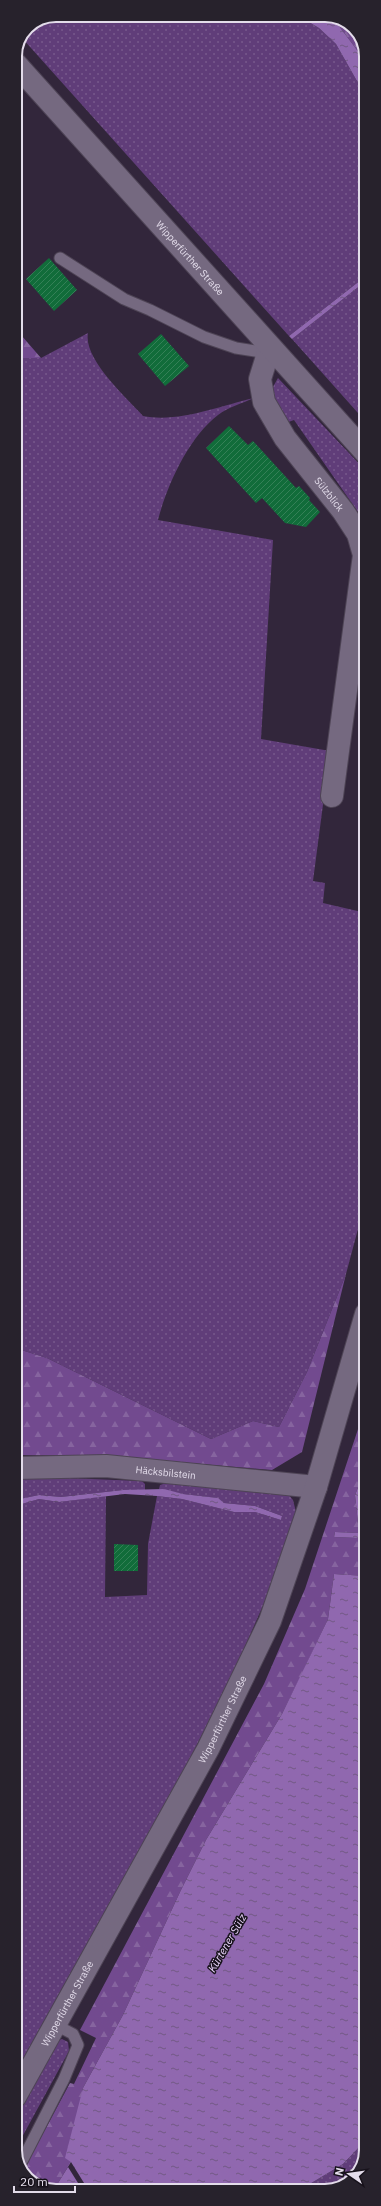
<svg xmlns="http://www.w3.org/2000/svg" width="381" height="2206" font-family="'IBM Plex Sans',sans-serif">
<defs>
<pattern id="grass-dots" width="8" height="8" patternUnits="userSpaceOnUse"><rect width="8" height="8" fill="#603d79"/><path d="M2 2h.1M6 6h.1" fill="none" stroke="#77588c" stroke-width="1.8" stroke-linecap="round"/></pattern>
<pattern id="forest-firs" width="22" height="20" patternUnits="userSpaceOnUse"><rect width="22" height="20" fill="#724a8f"/><path d="M5 1l3.5 6h-7zM16 11l3.5 6h-7z" fill="#86649f"/></pattern>
<pattern id="water-ripples" width="26" height="14" patternUnits="userSpaceOnUse"><rect width="26" height="14" fill="#9068af"/><path d="M2 4q2-2 4 0t4 0M15 11q2-2 4 0t4 0" fill="none" stroke="#725985"/></pattern>
<pattern id="building-hatch" width="6" height="6" patternUnits="userSpaceOnUse"><rect width="6" height="6" fill="#116c3a"/><path d="M-1 1l2-2M0 6l6-6M5 7l2-2" fill="none" stroke="#348057"/></pattern>
</defs>
<rect width="100%" height="100%" fill="#32263b"/>
<path fill="url(#grass-dots)" d="M 56,15 L 297,15 L 319,28 L 336,44 L 366,97 L 366,276 L 289,336 L 22,38 L 27,27 Z
M 366,281 L 366,422 L 292,339 Z
M 88,333 C 83,359 126,397 143,416 C 179,423 219,406 254,398 C 243,403 228,407 218,415 C 189,437 167,485 158,520 L 273,540 L 261,739 L 330,751 L 313,881 L 325,883 L 323,903 L 366,913 L 366,1199 L 346,1274 L 307,1372 L 279,1427 L 253,1421 L 211,1439 L 47,1358 L 15,1348 L 15,358 L 41,358 Z
M 278,378 L 366,471 L 366,534 L 358,512 L 294,420 L 283,424 L 270,392 Z
M 15,1476 L 142,1481 L 145,1484 L 145,1490 L 123,1490 L 61,1497 L 39,1495 L 15,1500 Z
M 166,1483 L 288,1494 L 293,1500 L 297,1516 L 269,1592 L 231,1678 L 188,1762 L 15,2073 L 15,1506 L 39,1499 L 59,1502 L 106,1496 L 105,1597 L 147,1595 L 148,1544 L 157,1496 L 182,1499 L 234,1512 L 255,1512 L 281,1520 L 282,1516 L 255,1506 L 224,1503 L 217,1498 L 183,1494 L 159,1489 L 160,1485 Z
M 62,2039 L 68,2042 L 69,2051 L 15,2150 L 15,2117 L 59,2040 Z
M 366,2140 L 366,2151 L 356,2177 L 330,2191 L 298,2191 L 343,2164 Z"/>
<path fill="url(#forest-firs)" d="M 324,15 C 350,15 366,39 366,62 L 339,26 Z
M 15,328 L 41,358 L 15,358 Z
M 346,1274 L 302,1452 L 272,1470 L 109,1456 L 15,1455 L 15,1348 L 47,1358 L 211,1439 L 253,1421 L 279,1427 L 307,1372 Z
M 366,1405 L 366,1468 L 355,1495 L 359,1533 L 335,1532 L 334,1537 L 358,1538 L 366,1576 L 334,1574 L 328,1619 L 300,1678 L 282,1714 L 206,1840 L 180,1892 L 123,2015 L 83,2088 L 71,2162 L 53,2191 L 51,2191 L 27,2179 L 23,2171 L 70,2083 L 74,2084 L 96,2038 L 80,2030 L 264,1684 L 305,1589 Z"/>
<path fill="url(#water-ripples)" d="M 297,15 L 324,15 L 339,26 L 366,62 L 366,97 L 336,44 L 319,28 Z
M 366,276 L 366,281 L 292,339 L 289,336 Z
M 366,1468 L 366,2140 L 343,2164 L 298,2191 L 89,2191 L 71,2162 L 65,2158 L 83,2088 L 123,2015 L 180,1892 L 206,1840 L 282,1714 L 328,1619 L 334,1574 L 366,1576 L 358,1538 L 334,1537 L 335,1532 L 359,1533 L 355,1495 Z
M 164,1489 L 183,1494 L 218,1498 L 224,1503 L 255,1506 L 282,1516 L 281,1520 L 255,1512 L 234,1512 L 182,1499 L 157,1496 L 125,1494 L 59,1502 L 39,1499 L 15,1506 L 15,1500 L 39,1495 L 61,1497 L 123,1490 Z
M 68,2167 L 83,2191 L 53,2191 Z"/>
<path fill="url(#building-hatch)" d="M 49,258 L 77,290 L 54,311 L 26,279 Z
M 161,334 L 189,366 L 165,386 L 138,354 Z
M 229,426 L 248,445 L 253,441 L 296,488 L 299,486 L 310,498 L 309,500 L 320,512 L 306,527 L 285,523 L 262,498 L 256,503 L 206,448 Z
M 114,1544 L 138,1545 L 138,1571 L 114,1571 Z"/>
<g fill="none" stroke-linecap="round" stroke-linejoin="round">
<defs>
<path id="lane" d="M 60,258 L 124,299 L 150,310 L 204,337 L 236,348 L 268,353
M 20,2165 L 64,2079 L 78,2045 L 73,2034 L 56,2025"/>
<g id="street">
<path id="s1" d="M 270,347 L 260,379 L 264,402 L 285,438 L 343,511 L 358,534 L 364,555 L 332,796"/>
<path id="s2" d="M 15,1468 L 106,1466 L 316,1487"/>
</g>
<g id="secondary">
<path id="s3" d="M 15,63 L 366,453"/>
<path id="s4" d="M 15,2097 L 208,1749 L 270,1621 L 316,1487 L 366,1314"/>
</g>
</defs>
<use href="#lane" stroke="#4e4455" stroke-width="13"/>
<use href="#street" stroke="#4e4455" stroke-width="24"/>
<use href="#secondary" stroke="#4e4455" stroke-width="24"/>
<path stroke="#877e8f" stroke-width="2.5" stroke-dasharray="2 3" stroke-linecap="butt" d="M 322,2191 L 345,2177 L 363,2158"/>
<use href="#lane" stroke="#756980" stroke-width="11"/>
<use href="#street" stroke="#756980" stroke-width="22"/>
<use href="#secondary" stroke="#756980" stroke-width="22"/>
</g>
<g text-anchor="middle" dominant-baseline="central" stroke-width="3" stroke-linejoin="round" paint-order="stroke">
<g font-size="10" fill="#e3dcea" stroke="#17121b">
<text stroke="none"><textPath href="#s3" startOffset="262">Wipperfürther Straße</textPath></text>
<text stroke="none"><textPath href="#s1" startOffset="170">Sülzblick</textPath></text>
<text stroke="none"><textPath href="#s2" startOffset="151">Häcksbilstein</textPath></text>
<text stroke="none"><textPath href="#s4" startOffset="431">Wipperfürther Straße</textPath></text>
<text stroke="none"><textPath href="#s4" startOffset="107">Wipperfürther Straße</textPath></text>
</g>
<g font-size="11" font-style="italic" fill="#ecd7fe" stroke="#17121b">
<text transform="translate(227 1943) rotate(-60)">Kürtener Sülz</text>
</g>
</g>
<path d="M0 0H381V2206H0ZM56 22H325A34 34 0 0 1 359 56V2150A34 34 0 0 1 325 2184H56A34 34 0 0 1 22 2150V56A34 34 0 0 1 56 22Z" fill="#27222c" fill-rule="evenodd"/>
<path fill="none" stroke="#e3dcea" stroke-width="2" d="M56 22H325A34 34 0 0 1 359 56V2150A34 34 0 0 1 325 2184H56A34 34 0 0 1 22 2150V56A34 34 0 0 1 56 22Z"/>
<g transform="translate(349 2174) rotate(283)" stroke="#17121b" stroke-width="3" paint-order="stroke">
<path d="M0-3L7 15L0 10L-7 15Z" fill="#e3dcea"/>
<text y="-6" font-size="11" font-weight="bold" text-anchor="middle" fill="#e3dcea">N</text>
</g>
<path d="M14 2186v6h61v-6" fill="none" stroke="#e3dcea" stroke-width="2"/>
<text x="20" y="2186" font-size="12" fill="#e3dcea" stroke="#17121b" stroke-width="3" paint-order="stroke">20 m</text>
</svg>
